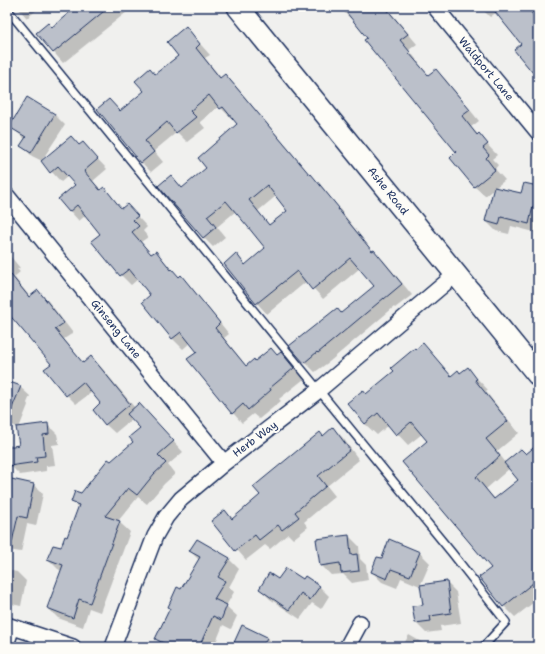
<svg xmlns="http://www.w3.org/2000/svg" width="545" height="654" font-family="'Shantell Sans',sans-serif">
<rect width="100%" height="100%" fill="#f0f0ee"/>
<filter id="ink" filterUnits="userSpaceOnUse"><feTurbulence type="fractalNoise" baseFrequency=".025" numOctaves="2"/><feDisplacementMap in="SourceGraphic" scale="8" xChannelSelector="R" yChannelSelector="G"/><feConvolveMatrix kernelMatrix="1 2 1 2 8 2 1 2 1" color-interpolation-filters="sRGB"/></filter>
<g filter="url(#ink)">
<path fill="#0003" fill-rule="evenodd" d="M 17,7 L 36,7 L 38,9 L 27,18 Z
M 70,7 L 133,7 L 63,63 L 37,33 L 52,28 L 73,11 Z
M 339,7 L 386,7 L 417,44 L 409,50 L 419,63 L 418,63 L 429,76 L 436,70 L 446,80 L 479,121 L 471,127 L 497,155 L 492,159 L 498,165 L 495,169 L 505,180 L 495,188 L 522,194 L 538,187 L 538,233 L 511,226 L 509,234 L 496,231 L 486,221 L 494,189 L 485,196 L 475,187 L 451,158 L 458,152 L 368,38 L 351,17 L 350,18 Z
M 480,7 L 527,7 L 538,20 L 538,78 L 523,44 L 497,12 L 490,17 Z
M 186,28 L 210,55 L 205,58 L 221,78 L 225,75 L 235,85 L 311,176 L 321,185 L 373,252 L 384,261 L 412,295 L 395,308 L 394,307 L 329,362 L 315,372 L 305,362 L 341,314 L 375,286 L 360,268 L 323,299 L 307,281 L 267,314 L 257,303 L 225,264 L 236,255 L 246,265 L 266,248 L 236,211 L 217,227 L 225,237 L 213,247 L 203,237 L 171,177 L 183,189 L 208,168 L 239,125 L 232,117 L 231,118 L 219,106 L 200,122 L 205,128 L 187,142 L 177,132 L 154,151 L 163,162 L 151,172 L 141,162 L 109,100 L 121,112 L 145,91 L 150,69 L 156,75 L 179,56 ZM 276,196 L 288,211 L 270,226 L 258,211 Z
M 28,98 L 55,115 L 65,125 L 42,160 L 80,146 L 83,144 L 107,169 L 93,181 L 101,190 L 103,188 L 122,209 L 127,205 L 147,227 L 143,231 L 148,237 L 141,242 L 152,255 L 155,252 L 180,278 L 181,277 L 191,287 L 229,334 L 224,338 L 247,367 L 255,362 L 278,356 L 281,353 L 304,379 L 279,399 L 281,401 L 259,419 L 253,414 L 242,423 L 233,413 L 198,352 L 191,342 L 183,349 L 173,339 L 143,302 L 151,296 L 138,279 L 131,285 L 121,275 L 93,241 L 101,234 L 86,215 L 79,221 L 70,211 L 76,185 L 68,176 L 61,182 L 42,161 L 32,156 L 22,146 L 26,140 L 11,127 L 11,133 L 7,133 L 7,103 L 12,108 L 11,125 Z
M 7,252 L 20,268 L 17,269 L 20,272 L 14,277 L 30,297 L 38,291 L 48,301 L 73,333 L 64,339 L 84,364 L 91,358 L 101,367 L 135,408 L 139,404 L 183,452 L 168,465 L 175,474 L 164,484 L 147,504 L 138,497 L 118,521 L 130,532 L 100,612 L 89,608 L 83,627 L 58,618 L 48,608 L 62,571 L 58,569 L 48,559 L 62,549 L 67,538 L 79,508 L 72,502 L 82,494 L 111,462 L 134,442 L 141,428 L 133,418 L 115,433 L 105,424 L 102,403 L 92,392 L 76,404 L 67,395 L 52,364 L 13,318 L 10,321 L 7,318 Z
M 423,344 L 452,377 L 461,375 L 468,369 L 488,390 L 486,392 L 519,433 L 497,451 L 506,463 L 538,450 L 538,599 L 515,617 L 504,606 L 492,568 L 428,441 L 422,434 L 408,445 L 389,425 L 377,435 L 365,424 L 366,395 L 395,371 ZM 510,468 L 520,480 L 496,500 L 486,489 Z
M 7,382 L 20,387 L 30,396 L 27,403 L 28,405 L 19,428 L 47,424 L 57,434 L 59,444 L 52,445 L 55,465 L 46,466 L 46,471 L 20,475 L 10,465 L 20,446 L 17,427 L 7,423 Z
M 333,428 L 343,438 L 359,460 L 327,486 L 335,496 L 304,522 L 308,527 L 293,539 L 288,534 L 270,549 L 265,545 L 246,560 L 212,521 L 225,511 L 233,519 L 262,495 Z
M 7,479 L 34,485 L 43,494 L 36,526 L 27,524 L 21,552 L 8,550 L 7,553 Z
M 349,536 L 359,546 L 360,559 L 366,565 L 368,580 L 352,583 L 343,574 L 331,575 L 321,565 Z
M 190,551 L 229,559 L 239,569 L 229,587 L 234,592 L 226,606 L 237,616 L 231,629 L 223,625 L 214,647 L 164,647 L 156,639 L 181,590 L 199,560 Z
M 420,553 L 430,563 L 420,586 L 401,578 L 397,588 L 382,582 L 372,572 L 382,560 Z
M 7,570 L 17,572 L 26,581 L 21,606 L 7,603 Z
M 278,580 L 303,581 L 319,586 L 329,596 L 321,609 L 312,603 L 300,619 L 270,599 L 260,589 Z
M 446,582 L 456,592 L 461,623 L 440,626 L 441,631 L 426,633 L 416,623 L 424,606 Z
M 243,626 L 267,637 L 276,647 L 233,647 Z
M 409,635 L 423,643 L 426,647 L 402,647 Z"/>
<path fill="#bbc0ca" stroke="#1b2f5e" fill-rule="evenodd" d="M 76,7 L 109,7 L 53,53 L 36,33 L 48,23 L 52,27 Z
M 342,7 L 385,7 L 408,34 L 400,40 L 410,52 L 409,53 L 428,75 L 436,69 L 470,110 L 462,116 L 477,135 L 479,133 L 488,144 L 483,148 L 489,155 L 486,158 L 495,170 L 474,187 L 450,158 L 456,152 L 364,40 L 367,38 Z
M 491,7 L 527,7 L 538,21 L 538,79 L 514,50 L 521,44 Z
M 186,26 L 200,44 L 196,48 L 220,78 L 225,74 L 310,175 L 311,174 L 339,208 L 338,209 L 372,251 L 374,250 L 402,284 L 384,299 L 384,298 L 318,353 L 317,352 L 304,363 L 289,346 L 337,308 L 341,313 L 374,286 L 350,258 L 312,290 L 297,271 L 256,304 L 224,264 L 236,253 L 245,265 L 265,248 L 248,227 L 226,201 L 207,216 L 216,227 L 203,238 L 158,186 L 171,175 L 182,188 L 206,168 L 198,158 L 237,124 L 223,107 L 220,109 L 209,95 L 190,111 L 196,117 L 176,133 L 167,122 L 145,141 L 154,152 L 141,163 L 97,109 L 109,99 L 120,111 L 144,91 L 135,81 L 150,68 L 155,74 L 178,56 L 167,42 ZM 267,185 L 287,211 L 269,225 L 249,200 Z
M 27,97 L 55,114 L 31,153 L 20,146 L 26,137 L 9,127 Z
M 71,136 L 79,145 L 83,142 L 98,159 L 84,171 L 100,190 L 104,187 L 120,207 L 122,208 L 127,204 L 138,216 L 133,220 L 139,226 L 132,232 L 151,254 L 156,251 L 171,270 L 172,269 L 179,277 L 181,275 L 220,323 L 215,328 L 246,366 L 254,359 L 255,361 L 271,348 L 277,355 L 281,352 L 294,368 L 270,388 L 271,390 L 248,410 L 243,404 L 232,414 L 187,359 L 197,352 L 181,332 L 172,339 L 142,302 L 150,295 L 129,269 L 120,276 L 91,241 L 100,234 L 77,205 L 69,212 L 58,199 L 75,185 L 58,166 L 50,173 L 41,161 Z
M 524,183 L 538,186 L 538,207 L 533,206 L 529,224 L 501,217 L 499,225 L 485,221 L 494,187 L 521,193 Z
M 7,270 L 29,297 L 38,290 L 64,323 L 55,329 L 83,363 L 91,356 L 130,404 L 105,425 L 93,410 L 100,403 L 83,382 L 66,396 L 44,369 L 51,364 L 7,312 Z
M 423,343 L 451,376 L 458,370 L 460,373 L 468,367 L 477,379 L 475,380 L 508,421 L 486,439 L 500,456 L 476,477 L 494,499 L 518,480 L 504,463 L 521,449 L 526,454 L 538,444 L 538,579 L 503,607 L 479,577 L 491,568 L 402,462 L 427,441 L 411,422 L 396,435 L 378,413 L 365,424 L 347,403 L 363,390 L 366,394 L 394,371 L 391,368 L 415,348 L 416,349 Z
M 7,381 L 21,386 L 8,418 L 7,418 Z
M 139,403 L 174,441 L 158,455 L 166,463 L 154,474 L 137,495 L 128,488 L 105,516 L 120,521 L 90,603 L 79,599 L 73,618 L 47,608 L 63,565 L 47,559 L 53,545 L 61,547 L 65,536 L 67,537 L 79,505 L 71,502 L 75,491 L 81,493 L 108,459 L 111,461 L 133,442 L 129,437 L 140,428 L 127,414 Z
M 48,423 L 49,434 L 43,435 L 45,456 L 36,457 L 37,462 L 9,466 L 7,447 L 19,445 L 16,427 Z
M 333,427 L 350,450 L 318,476 L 326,486 L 295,512 L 299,517 L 282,530 L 278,525 L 259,540 L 255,535 L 235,551 L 211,521 L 225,510 L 232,519 L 260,495 L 253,487 L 320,432 L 323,436 Z
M 7,478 L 34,484 L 27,518 L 18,516 L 12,542 L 7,541 Z
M 349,535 L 351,555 L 357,554 L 359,571 L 341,573 L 340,563 L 320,566 L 316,539 Z
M 197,539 L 230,558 L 218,577 L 225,581 L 214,599 L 227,605 L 221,620 L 213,616 L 199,647 L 172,647 L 155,639 L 170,608 L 168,607 L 177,587 L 181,589 L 200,557 L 189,551 Z
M 389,539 L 420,552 L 410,576 L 391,569 L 387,579 L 371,572 L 377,557 L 382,558 Z
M 286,568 L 303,579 L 305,576 L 320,586 L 310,600 L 301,593 L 289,610 L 259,589 L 269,573 L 278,579 Z
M 447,581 L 451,613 L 430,616 L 431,621 L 415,623 L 412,606 L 423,605 L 420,585 Z
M 242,625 L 267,637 L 263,647 L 232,647 Z"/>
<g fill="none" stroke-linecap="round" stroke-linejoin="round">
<defs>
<path id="lane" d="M 7,9 L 452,553 L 506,622 L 483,647"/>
<path id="street" d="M 435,7 L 538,132
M 7,196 L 224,463
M 7,625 L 73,647
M 7,642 L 12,627
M 113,647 L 155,536 L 166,517 L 181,499 L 224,463 L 319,390 L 456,274
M 347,647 L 360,623"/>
<path id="secondary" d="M 238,7 L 538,375"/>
</defs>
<use href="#lane" stroke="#1b2f5e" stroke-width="10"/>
<use href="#street" stroke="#1b2f5e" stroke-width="18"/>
<use href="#secondary" stroke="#1b2f5e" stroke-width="24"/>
<use href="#lane" stroke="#fdfcf7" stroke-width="7"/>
<use href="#street" stroke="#fdfcf7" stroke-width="15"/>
<use href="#secondary" stroke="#fdfcf7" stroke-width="21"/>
</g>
</g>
<g text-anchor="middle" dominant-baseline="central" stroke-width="4" stroke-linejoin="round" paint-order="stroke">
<g font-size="11" fill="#1b2f5e" stroke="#fdfcf7">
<text transform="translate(486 69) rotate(50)">Waldport Lane</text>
<text transform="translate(388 191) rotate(51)">Ashe Road</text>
<text transform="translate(116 329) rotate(51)">Ginseng Lane</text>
<text transform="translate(255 439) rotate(-37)">Herb Way</text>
</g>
</g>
<rect width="545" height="654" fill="none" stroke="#fdfcf7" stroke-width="24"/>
<rect x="12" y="12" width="521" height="630" fill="none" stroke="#1b2f5e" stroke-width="1.5" filter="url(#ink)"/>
</svg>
